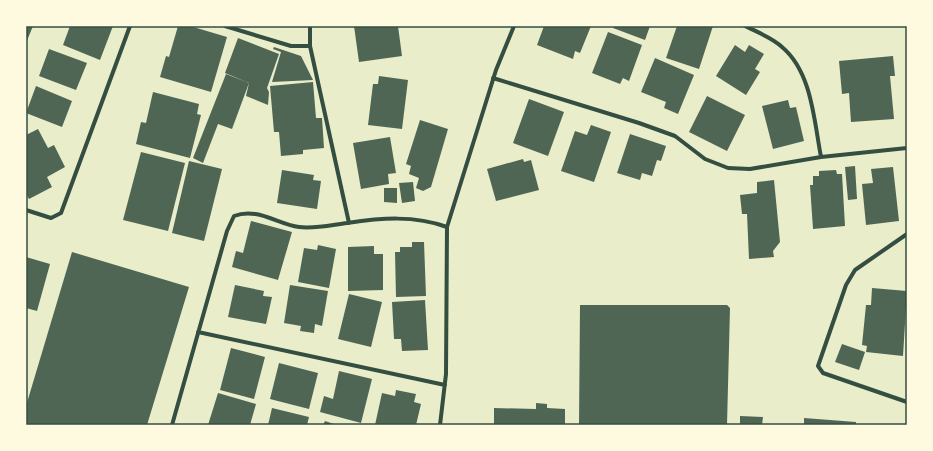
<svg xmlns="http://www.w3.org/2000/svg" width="933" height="451" font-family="'Alegreya Sans',sans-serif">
<rect width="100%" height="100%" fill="#e9edc9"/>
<path fill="#4f6655" d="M 26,26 L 33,26 L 26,43 Z
M 70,26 L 113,26 L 100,60 L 63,45 Z
M 178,26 L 190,26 L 227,37 L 211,92 L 160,77 L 166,56 L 169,57 Z
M 354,26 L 398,26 L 402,56 L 359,62 Z
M 544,26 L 591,26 L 580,53 L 575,51 L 573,59 L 537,45 Z
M 614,26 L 650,26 L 645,40 L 613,28 Z
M 677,26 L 713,26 L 699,69 L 666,58 Z
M 608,32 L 642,45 L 629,81 L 623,78 L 620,84 L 592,73 Z
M 238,38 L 279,54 L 267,88 L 269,92 L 268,105 L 246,96 L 249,83 L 225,73 Z
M 735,45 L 745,52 L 749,45 L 764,54 L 755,69 L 760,72 L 746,95 L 716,76 Z
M 274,47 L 301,56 L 313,80 L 272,82 L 281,52 L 273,49 Z
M 49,49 L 87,63 L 76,90 L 39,76 Z
M 893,56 L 895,76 L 890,76 L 894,119 L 851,122 L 849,93 L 842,94 L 839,61 Z
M 655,58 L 694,75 L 678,114 L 664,108 L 666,102 L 641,92 Z
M 226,74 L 249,83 L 232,129 L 218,124 L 203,163 L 193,158 Z
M 379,76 L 408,80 L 402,129 L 368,125 L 373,84 L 378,84 Z
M 313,82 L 316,118 L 322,118 L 324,148 L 303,150 L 303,154 L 281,156 L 279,132 L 274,132 L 270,86 Z
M 36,86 L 72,101 L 62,127 L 26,113 Z
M 153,92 L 199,104 L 197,114 L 201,115 L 190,158 L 136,144 L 141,122 L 146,123 Z
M 707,96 L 745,115 L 727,151 L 689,132 Z
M 529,99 L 564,112 L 548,156 L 513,143 Z
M 788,100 L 790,108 L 796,107 L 804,141 L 773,149 L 762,106 Z
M 420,120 L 448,129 L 431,187 L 423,191 L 416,188 L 419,178 L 409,174 L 411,166 L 406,164 Z
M 591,125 L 611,132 L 594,182 L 561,171 L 575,131 L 587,135 Z
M 38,129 L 48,148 L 54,145 L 65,167 L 47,177 L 52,187 L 29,199 L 26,194 L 26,135 Z
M 630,134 L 666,146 L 661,161 L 657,160 L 652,176 L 642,173 L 640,180 L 617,173 Z
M 390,137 L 396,173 L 388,174 L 389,184 L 361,189 L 353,143 Z
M 141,152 L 185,163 L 168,231 L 123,220 Z
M 523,159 L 524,162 L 531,160 L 539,190 L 496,201 L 487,169 Z
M 189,161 L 222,169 L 204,241 L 172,233 Z
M 855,166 L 857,199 L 848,200 L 845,167 Z
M 893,167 L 899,221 L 866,225 L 862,184 L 873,183 L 871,169 Z
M 282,170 L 314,175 L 313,180 L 321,181 L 317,209 L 277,203 Z
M 836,170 L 837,174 L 842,174 L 845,226 L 813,229 L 810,185 L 813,185 L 813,176 L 819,176 L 819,171 Z
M 774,180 L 780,242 L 773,251 L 774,257 L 749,259 L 747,214 L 742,214 L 740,195 L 757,193 L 757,182 Z
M 413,182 L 415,201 L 402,203 L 399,183 Z
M 384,188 L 397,188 L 397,203 L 384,202 Z
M 251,221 L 292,232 L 278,280 L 232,267 L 236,251 L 243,253 Z
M 412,242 L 424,242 L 426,296 L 396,297 L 395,252 L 400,252 L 400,247 L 412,247 Z
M 318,245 L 336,249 L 329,288 L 298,282 L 304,248 L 317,250 Z
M 374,246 L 374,254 L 383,254 L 383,290 L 348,291 L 348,247 Z
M 72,252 L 189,287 L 147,425 L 26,425 L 26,406 Z
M 26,257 L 50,264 L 37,311 L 26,308 Z
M 235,285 L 264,291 L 263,296 L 272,297 L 266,324 L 228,317 Z
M 290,285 L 328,291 L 322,326 L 315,324 L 314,333 L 300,331 L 301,326 L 284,323 Z
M 872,288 L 907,291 L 903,356 L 866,352 L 867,346 L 862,345 L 866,305 L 871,305 Z
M 349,294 L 382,302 L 371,347 L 338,339 Z
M 425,300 L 428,350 L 402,351 L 401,339 L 394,339 L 392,302 Z
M 580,305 L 727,305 L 730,308 L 727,425 L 579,425 Z
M 842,344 L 865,352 L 859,370 L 835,362 Z
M 231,348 L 265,357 L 254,399 L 220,390 Z
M 279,363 L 318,373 L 309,409 L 270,399 Z
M 339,371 L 372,379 L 361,423 L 320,412 L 324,396 L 333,399 Z
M 396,390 L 416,394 L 414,402 L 421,404 L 416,425 L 375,425 L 382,393 L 395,396 Z
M 218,393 L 256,404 L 250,425 L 208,425 Z
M 536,403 L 547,404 L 547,408 L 565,409 L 565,425 L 494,425 L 494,408 L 536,409 Z
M 272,408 L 309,417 L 307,425 L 268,425 Z
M 740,416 L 763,417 L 762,425 L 740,425 Z
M 804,418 L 856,422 L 856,425 L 804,425 Z
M 325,421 L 337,425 L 323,425 Z"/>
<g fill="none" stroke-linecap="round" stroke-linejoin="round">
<path stroke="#344e41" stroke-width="4" d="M 225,26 L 291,46 L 310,46
M 310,26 L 310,46 L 349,223
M 745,26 C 757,32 773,38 782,47 C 812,72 814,121 821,157
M 493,78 L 639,123 L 675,136 L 705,159 L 728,168 L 750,169 L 821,157 L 907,148
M 26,210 L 51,218 L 61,213 L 130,26
M 907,234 L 855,270 L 846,285 L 818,366 L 823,373 L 907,402
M 198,332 L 445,385
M 172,425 L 227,231 L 234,216 C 257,207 277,224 299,227 C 315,229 331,225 347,223 C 381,218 414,215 447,227
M 440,425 L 446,374 L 447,227 L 496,70 L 514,26"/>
</g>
<rect width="933" height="451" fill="none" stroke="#fefae0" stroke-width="54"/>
<rect x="27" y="27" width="879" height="397" fill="none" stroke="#344e41" stroke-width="1.5"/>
</svg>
